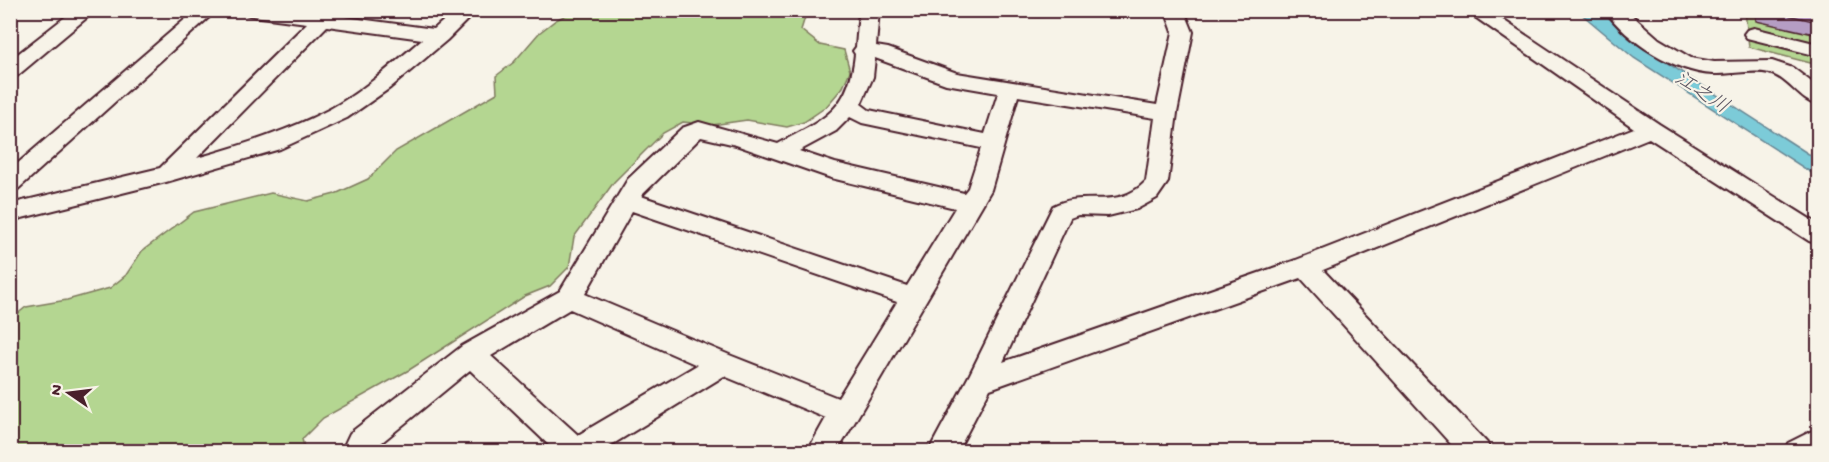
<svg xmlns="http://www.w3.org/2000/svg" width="1829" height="462" font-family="'Gochi Hand','Klee One',sans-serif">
<rect width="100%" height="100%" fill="#f7f3e8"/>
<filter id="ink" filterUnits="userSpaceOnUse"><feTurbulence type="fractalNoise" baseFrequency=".0167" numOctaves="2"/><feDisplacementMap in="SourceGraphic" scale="12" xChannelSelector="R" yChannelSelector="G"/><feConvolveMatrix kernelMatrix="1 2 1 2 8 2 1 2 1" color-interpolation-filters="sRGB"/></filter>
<g filter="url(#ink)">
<path fill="#b4d691" stroke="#7f7a5e" stroke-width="1.5" d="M 576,10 L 807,11 L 801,30 L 820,45 L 844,50 L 850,71 L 843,87 L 826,107 L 804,122 L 787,127 L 747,120 L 712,125 L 683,122 L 663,133 L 614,182 L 574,237 L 569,267 L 550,286 L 525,296 L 409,370 L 323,418 L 302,439 L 305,451 L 11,452 L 11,319 L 26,307 L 67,300 L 110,288 L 126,275 L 142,251 L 194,212 L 271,193 L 308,201 L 335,194 L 368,179 L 396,151 L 497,93 L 496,76 L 514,62 L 539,33 L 556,20 Z
M 1745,11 L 1818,11 L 1818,65 L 1749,47 Z"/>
<path fill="#7ccbd8" stroke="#688693" stroke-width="1.5" d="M 1578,11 L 1601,11 L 1644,48 L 1818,160 L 1818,177 L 1634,58 Z"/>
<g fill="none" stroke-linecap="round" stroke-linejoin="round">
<defs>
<path id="minor" d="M 74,10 L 96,10 L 17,76 L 10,77 L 10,60 Z
M 196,10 L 217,10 L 18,189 L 10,191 L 10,170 Z
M 244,10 L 298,10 L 318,13 L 321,10 L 341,10 L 337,16 L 434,29 L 456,10 L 477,10 L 447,40 L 390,88 L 347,118 L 280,149 L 166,182 L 10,221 L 10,204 L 160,168 L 307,23 L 253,16 L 246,14 ZM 327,26 L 422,39 C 393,64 364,91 330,109 C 288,131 243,145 197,158 Z
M 859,10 L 879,10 L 876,46 L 888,48 L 957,73 L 1157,105 L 1173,32 L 1165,10 L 1184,10 L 1193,32 L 1177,113 L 1168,182 L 1157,198 L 1137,209 L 1108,216 L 1078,215 L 1070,218 L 1003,362 L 1296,260 L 1634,128 L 1465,10 L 1488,10 L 1659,124 L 1818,224 L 1818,244 L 1809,241 L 1649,138 L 1323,270 L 1487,443 L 1491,452 L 1458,452 L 1301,278 L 990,389 L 957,452 L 928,452 L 970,374 L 1053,206 C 1085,189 1117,212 1146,181 L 1155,118 L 1018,96 L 991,190 L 837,452 L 807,452 L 826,418 L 724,376 L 600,452 L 556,452 L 470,370 L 370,452 L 341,452 L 350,433 L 462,346 L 560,291 L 628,179 L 682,128 L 699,122 L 778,144 C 824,119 849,111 855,54 L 853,51 L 856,47 ZM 875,58 L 946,84 L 998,93 L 985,134 L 869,110 L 861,104 L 873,77 ZM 850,117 L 862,123 L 981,148 L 968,188 L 964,193 L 835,163 L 799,151 L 836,131 ZM 701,137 L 736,145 L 831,178 L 955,208 L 907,286 L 641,196 ZM 632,211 L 897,302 L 838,398 L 732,356 L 585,294 ZM 570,309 L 697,365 L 578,435 L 491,356 Z
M 1023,10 L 1053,10 L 1051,14 C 1042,16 1034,16 1025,14 Z
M 1605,10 L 1626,10 L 1659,39 L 1691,58 L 1714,62 L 1772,61 L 1793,68 L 1818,87 L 1818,105 C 1799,101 1789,78 1769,73 C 1751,69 1731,75 1713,74 C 1675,72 1627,42 1605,10 Z
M 1754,28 L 1818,44 L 1818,56 L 1747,38 L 1744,34 L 1747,30 Z
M 1818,428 L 1818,452 L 1784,452 L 1788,443 Z"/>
</defs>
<use href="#minor" stroke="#4a1f2b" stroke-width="4"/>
<use href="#minor" fill="#f7f3e8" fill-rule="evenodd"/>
</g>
<path fill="#b59dc4" stroke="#4a1f2b" stroke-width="1.5" d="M 1755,10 L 1818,10 L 1818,35 L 1756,21 Z"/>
<path fill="#d2b6e4" stroke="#4a1f2b" stroke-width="1.5" d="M 1766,10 L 1818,10 L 1818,22 Z"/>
</g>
<g text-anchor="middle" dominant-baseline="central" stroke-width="4.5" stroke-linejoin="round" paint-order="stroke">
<g font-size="20" font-style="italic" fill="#59535f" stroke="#f7f3e8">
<text transform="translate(1701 94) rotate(33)">江之川</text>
</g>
</g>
<rect width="1829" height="462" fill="none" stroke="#f7f3e8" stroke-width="36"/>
<rect x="18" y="18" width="1793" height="426" fill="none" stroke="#4a1f2b" stroke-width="2" filter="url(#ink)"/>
<g transform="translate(69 393) rotate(284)" stroke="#f7f3e8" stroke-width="4.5" paint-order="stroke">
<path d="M0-4.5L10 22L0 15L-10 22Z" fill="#4a1f2b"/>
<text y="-9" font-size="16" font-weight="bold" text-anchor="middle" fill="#4a1f2b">N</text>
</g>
</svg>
